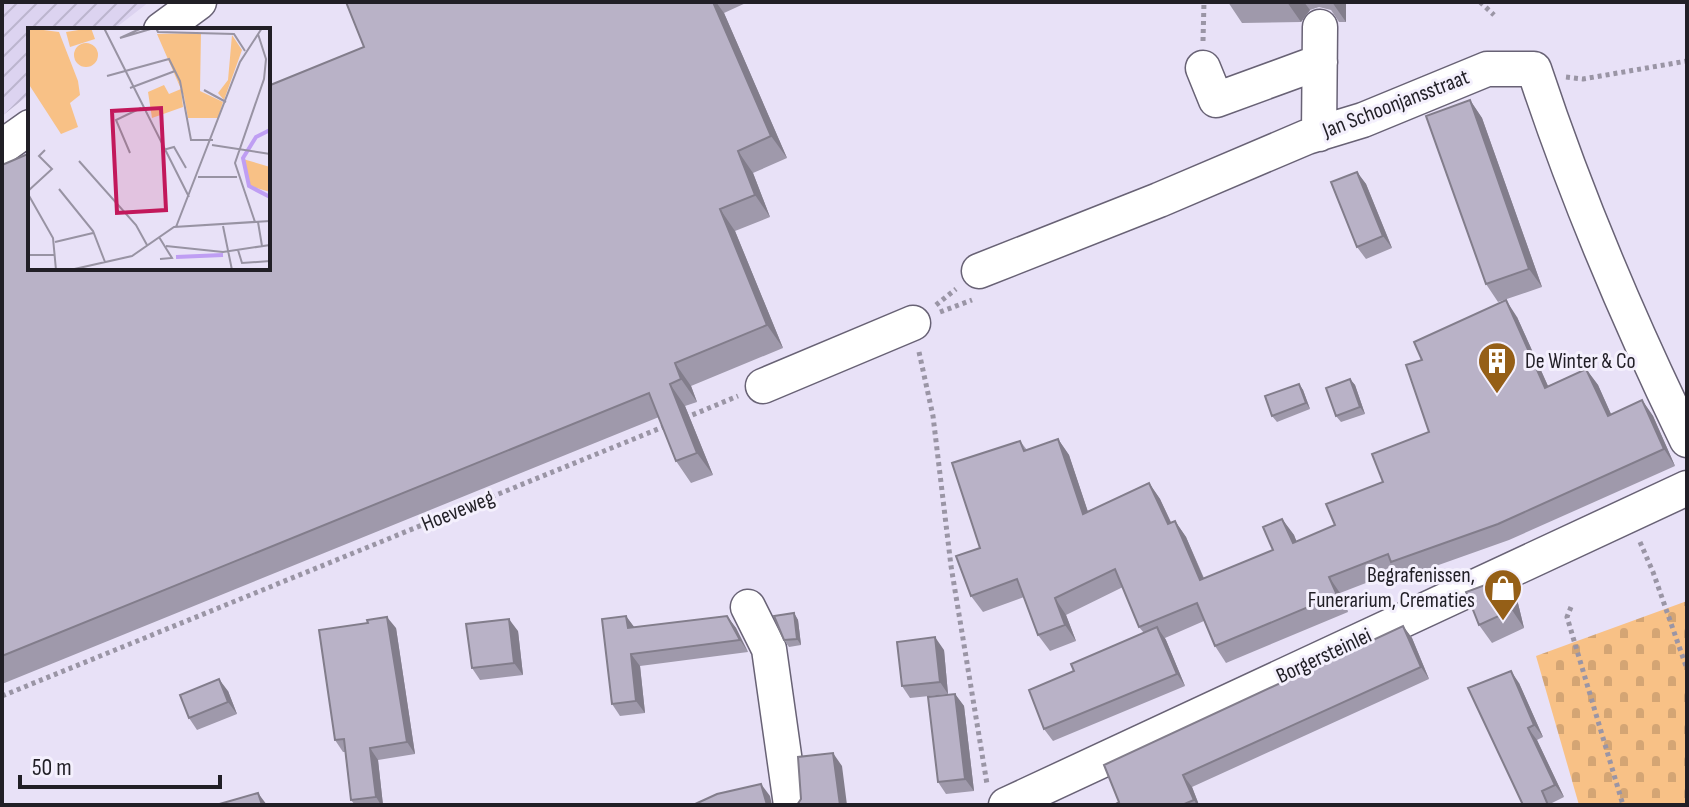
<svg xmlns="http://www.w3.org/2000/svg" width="1689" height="807" font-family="'Sofia Sans Condensed',sans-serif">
<defs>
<pattern id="industrial-furrows" width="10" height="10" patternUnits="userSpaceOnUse" patternTransform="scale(2)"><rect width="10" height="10" fill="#dcd3f0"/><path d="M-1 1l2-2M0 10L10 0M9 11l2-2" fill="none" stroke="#bcb5ce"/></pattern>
<pattern id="cemetery-stones" width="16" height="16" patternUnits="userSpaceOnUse" patternTransform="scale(2)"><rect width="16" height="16" fill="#f8c186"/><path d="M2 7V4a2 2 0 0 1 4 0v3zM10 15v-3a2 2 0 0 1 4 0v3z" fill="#d4a574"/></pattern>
</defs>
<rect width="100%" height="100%" fill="#e8e1f7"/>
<path fill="url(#industrial-furrows)" d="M 2,2 L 149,2 L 113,30 L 30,30 L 30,94 L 2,116 Z"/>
<path fill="url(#cemetery-stones)" d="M 1687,601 L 1687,805 L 1579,805 L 1536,656 Z"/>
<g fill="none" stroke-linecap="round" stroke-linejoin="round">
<defs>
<path id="minor" d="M 161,30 L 199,2
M 1203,68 L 1216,100 L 1320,62
M 1319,134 L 1320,27
M 2,147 L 30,127
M 979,271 L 1159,200 L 1307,137 L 1363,120 L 1487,69 L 1534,69 C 1576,196 1628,319 1687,440
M 763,386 L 913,323
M 748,607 L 769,649 L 791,805
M 1006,805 L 1687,488"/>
</defs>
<use href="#minor" stroke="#686275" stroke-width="37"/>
<path stroke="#9a95a5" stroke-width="5" stroke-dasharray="4 4" stroke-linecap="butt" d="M 1480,2 L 1494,15
M 1203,41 L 1204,2
M 1566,77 L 1583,79 L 1687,61
M 936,305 L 956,289
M 940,312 L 972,300
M 919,352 L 933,416 L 951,566 L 987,784
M 685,418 L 738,396
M 1640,542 L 1653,572 L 1687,669
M 1571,607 L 1567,617 L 1623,805
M 2,696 L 668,425"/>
<use href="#minor" stroke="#fff" stroke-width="34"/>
</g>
<path fill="#9f99ab" d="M 346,2 L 748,2 L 724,13 L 787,158 L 753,173 L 770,217 L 735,231 L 783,348 L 691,386 L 697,402 L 685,406 L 713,475 L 691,483 L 676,461 L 659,417 L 2,684 L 2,165 L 30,268 L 364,47 Z
M 1228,2 L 1346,2 L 1346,22 L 1339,22 L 1331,10 L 1319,7 L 1310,10 L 1301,22 L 1242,23 Z
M 1470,100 L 1482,118 L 1542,287 L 1498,302 L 1486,284 Z
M 1357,172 L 1366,184 L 1392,248 L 1366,259 L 1357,247 Z
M 1517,317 L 1548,386 L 1586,369 L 1598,385 L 1611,414 L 1642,400 L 1653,416 L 1675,466 L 1509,540 L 1402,578 L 1397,571 L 1340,593 L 1348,612 L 1226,663 L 1215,646 L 1204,621 L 1165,638 L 1185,686 L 1053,741 L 1044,729 L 1074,671 L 1144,633 L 1139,627 L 1123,587 L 1066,615 L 1076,641 L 1050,651 L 1038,635 L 1024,597 L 983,612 L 971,596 L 980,548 L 1020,441 L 1027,450 L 1058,439 L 1069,455 L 1088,512 L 1149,483 L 1160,499 L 1171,522 L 1175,521 L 1186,537 L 1204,578 L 1273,550 L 1282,519 L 1294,535 L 1296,542 L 1335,525 L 1383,482 L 1429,432 L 1422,360 Z
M 1350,379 L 1355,385 L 1365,414 L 1341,422 L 1336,416 Z
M 1299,384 L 1303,390 L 1310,409 L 1277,422 L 1272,416 Z
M 1504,578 L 1516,595 L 1524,628 L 1492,643 L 1479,625 Z
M 794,613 L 798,620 L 801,645 L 789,647 L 784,640 Z
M 626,616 L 634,628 L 727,616 L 736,628 L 748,652 L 640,666 L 645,713 L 620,716 L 612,704 Z
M 1403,626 L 1412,638 L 1429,679 L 1192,787 L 1199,805 L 1114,805 Z
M 396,628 L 415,754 L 378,760 L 383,805 L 355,805 L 351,800 L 345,752 L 343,752 L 335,740 Z
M 518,631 L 523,675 L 480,680 L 472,668 Z
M 944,650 L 948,694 L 910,698 L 902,686 Z
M 1519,683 L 1543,737 L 1537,740 L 1564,797 L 1550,804 L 1551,805 L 1523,805 Z
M 228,691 L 237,714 L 197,730 L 189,718 Z
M 955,694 L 964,706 L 974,791 L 946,794 L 938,782 Z"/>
<path fill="#827d8b" d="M 713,2 L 716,2 L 724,13 L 787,158 L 771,136 Z
M 1287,2 L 1304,2 L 1310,10 L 1301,22 Z
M 1332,2 L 1346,2 L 1346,22 Z
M 1470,100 L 1482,118 L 1542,287 L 1529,269 Z
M 738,151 L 753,173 L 770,217 L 755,195 Z
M 1357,172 L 1366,184 L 1392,248 L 1383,236 Z
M 720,209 L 735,231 L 783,348 L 767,325 Z
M 1506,300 L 1517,317 L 1556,404 L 1545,388 Z
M 675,363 L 691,386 L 697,402 L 681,379 Z
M 1586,369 L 1598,385 L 1619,432 L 1608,416 Z
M 1350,379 L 1355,385 L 1365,414 L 1360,407 Z
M 670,384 L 685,406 L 713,475 L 697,453 Z
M 1299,384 L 1303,390 L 1310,409 L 1306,403 Z
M 1642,400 L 1653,416 L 1675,466 L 1664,449 Z
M 1058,439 L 1069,455 L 1094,530 L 1083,514 Z
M 1149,483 L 1160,499 L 1179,540 L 1168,524 Z
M 1282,519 L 1294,535 L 1304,559 L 1293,543 Z
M 1175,521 L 1186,537 L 1211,596 L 1200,580 Z
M 1329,577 L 1340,593 L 1348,612 L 1337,595 Z
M 1504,578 L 1516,595 L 1524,628 L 1512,610 Z
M 1055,598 L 1066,615 L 1076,641 L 1065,625 Z
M 794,613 L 798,620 L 801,645 L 797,639 Z
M 626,616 L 635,628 L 628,628 Z
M 727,616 L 736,628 L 748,652 L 740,640 Z
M 387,617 L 396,628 L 415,754 L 407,742 Z
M 509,619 L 518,631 L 523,675 L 514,663 Z
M 1403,626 L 1412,638 L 1429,679 L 1421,667 Z
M 1157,627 L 1166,640 L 1185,686 L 1177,674 Z
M 935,637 L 944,650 L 948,694 L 940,682 Z
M 631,654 L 640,666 L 645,713 L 636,701 Z
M 1511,671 L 1519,683 L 1543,737 L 1534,725 Z
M 219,679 L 228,691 L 237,714 L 228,702 Z
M 955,694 L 964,706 L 974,791 L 965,779 Z
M 1528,728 L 1537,740 L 1564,797 L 1555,785 Z
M 370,748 L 378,760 L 383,805 L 381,805 L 376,797 Z
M 833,753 L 842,766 L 847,805 L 840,805 Z
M 1183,775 L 1192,787 L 1199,805 L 1197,805 L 1194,800 Z
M 761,784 L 770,796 L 772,805 L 767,805 Z
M 258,793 L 267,805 L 262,805 Z"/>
<path fill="#b9b2c7" stroke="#827d8b" stroke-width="2" d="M 346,2 L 713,2 L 771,136 L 738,151 L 755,195 L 720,209 L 767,325 L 675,363 L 681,379 L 670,384 L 697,453 L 676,461 L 649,393 L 2,656 L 2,165 L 30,153 L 30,268 L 268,268 L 268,86 L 364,47 Z
M 1470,100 L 1529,269 L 1486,284 L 1426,116 Z
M 1357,172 L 1383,236 L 1357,247 L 1331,182 Z
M 1506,300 L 1545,388 L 1586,369 L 1608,416 L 1642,400 L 1664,449 L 1498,524 L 1391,562 L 1388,554 L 1329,577 L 1337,595 L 1215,646 L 1197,603 L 1139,627 L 1115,569 L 1055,598 L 1065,625 L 1038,635 L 1017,579 L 971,596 L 956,556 L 980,548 L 952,463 L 1020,441 L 1024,451 L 1058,439 L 1083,514 L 1149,483 L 1168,524 L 1175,521 L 1200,580 L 1273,550 L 1263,527 L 1282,519 L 1293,543 L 1335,525 L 1326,504 L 1383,482 L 1372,454 L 1429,432 L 1406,365 L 1422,360 L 1414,342 Z
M 1350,379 L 1360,407 L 1336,416 L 1326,388 Z
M 1299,384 L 1306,403 L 1272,416 L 1265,396 Z
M 1504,578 L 1512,610 L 1479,625 L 1466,592 Z
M 794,613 L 797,639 L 784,640 L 774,616 Z
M 626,616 L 628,628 L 727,616 L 740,640 L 631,654 L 636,701 L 612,704 L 602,619 Z
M 387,617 L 407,742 L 370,748 L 376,797 L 351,800 L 344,739 L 335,740 L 319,630 L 368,623 L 367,620 Z
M 509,619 L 514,663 L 472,668 L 466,624 Z
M 1403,626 L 1421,667 L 1183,775 L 1194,800 L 1182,805 L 1114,805 L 1119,802 L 1104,765 Z
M 1157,627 L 1177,674 L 1044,729 L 1029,690 L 1074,671 L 1071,664 Z
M 935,637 L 940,682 L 902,686 L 897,642 Z
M 1511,671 L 1534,725 L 1528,728 L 1555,785 L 1542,791 L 1548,805 L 1523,805 L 1468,688 Z
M 219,679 L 228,702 L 189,718 L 180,695 Z
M 955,694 L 965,779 L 938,782 L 928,697 Z
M 833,753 L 840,805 L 797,805 L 801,799 L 798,757 Z
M 761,784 L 767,805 L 693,805 L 717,794 Z
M 258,793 L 262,805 L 216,805 Z"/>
<defs>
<symbol id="building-pin" viewBox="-11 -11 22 30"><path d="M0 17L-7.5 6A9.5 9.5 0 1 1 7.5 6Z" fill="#955f17" stroke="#f4f0fd"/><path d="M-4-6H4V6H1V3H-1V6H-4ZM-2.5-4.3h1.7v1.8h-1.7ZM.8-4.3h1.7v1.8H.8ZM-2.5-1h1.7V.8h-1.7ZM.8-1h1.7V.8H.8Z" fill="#fff"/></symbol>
<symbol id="shop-pin" viewBox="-11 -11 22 30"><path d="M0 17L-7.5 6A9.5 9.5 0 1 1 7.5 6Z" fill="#955f17" stroke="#f4f0fd"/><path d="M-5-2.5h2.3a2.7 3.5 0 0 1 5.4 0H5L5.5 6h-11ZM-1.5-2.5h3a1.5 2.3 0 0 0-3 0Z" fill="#fff"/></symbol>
</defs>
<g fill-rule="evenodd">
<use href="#building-pin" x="1475" y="339" width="44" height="60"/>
<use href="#shop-pin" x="1481" y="566" width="44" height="60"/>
</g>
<g text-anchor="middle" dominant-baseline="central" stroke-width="6" stroke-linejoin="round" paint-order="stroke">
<g font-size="22" fill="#211f26" stroke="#f4f0fd">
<text transform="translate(1396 104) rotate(-21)">Jan Schoonjansstraat</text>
<text transform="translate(458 511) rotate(-22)">Hoeveweg</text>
<text transform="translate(1324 656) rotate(-25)">Borgersteinlei</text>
</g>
<g font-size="22" fill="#211f26" stroke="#f4f0fd" text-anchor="start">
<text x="1525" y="361">De Winter &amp; Co</text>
<text x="1475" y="575" text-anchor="end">Begrafenissen,<tspan x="1475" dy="25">Funerarium, Crematies</tspan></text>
</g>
</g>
<g transform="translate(28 28)">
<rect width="242" height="242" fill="#e8e1f7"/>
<path d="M 215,131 L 242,139 L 242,164 L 222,158 Z" fill="#f8c186"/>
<path d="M 136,57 L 141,66 L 153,61 L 155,79 L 124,90 L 120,64 Z" fill="#f8c186"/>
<path d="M 0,0 L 31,4 L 50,53 L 52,67 L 42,75 L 50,99 L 33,106 L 0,55 ZM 173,5 L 172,63 L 195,74 L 190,90 L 160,90 L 156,68 L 129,6 ZM 204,7 L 214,22 L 196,72 L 190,65 L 200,52 Z" fill="#f8c186"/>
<path d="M 63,0 L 67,11 L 42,19 L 38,4 ZM46 27a12 12 0 1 1 24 0a12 12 0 1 1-24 0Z" fill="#f8c186"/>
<path fill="none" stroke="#bf9ef3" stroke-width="4" d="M 242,102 L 228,109 L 215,130 L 221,158 L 242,169M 148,229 L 195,227"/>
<path fill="none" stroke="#9893a3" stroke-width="2" d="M 76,0 L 161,169M 114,0 L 92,10 L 126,0M 128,0 L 130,4 L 206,6 L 217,23M 79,48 L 141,31 L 152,53 L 163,112 L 185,112M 102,60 L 147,43M 176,62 L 198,74M 184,117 L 242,126M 135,122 L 146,119 L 158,140M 102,125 L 88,92 L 113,80M 51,133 L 108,197 L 119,217M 170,149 L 209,149M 31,161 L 65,203 L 77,234M 0,163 L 24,141 L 11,128 L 17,122M 0,166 L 25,210 L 28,242M 227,194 L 207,135 L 236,51 L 238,31 L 230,6M 230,194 L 234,218M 195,198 L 204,242M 148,199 L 212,34 L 234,0M 131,209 L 144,230 L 132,231M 27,214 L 65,205M 138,218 L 195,224 L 242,217M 210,222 L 214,235 L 242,233M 0,227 L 26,227M 42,242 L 104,228 L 146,199 L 242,193"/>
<path fill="#c2185b" fill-opacity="0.15" stroke="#c2185b" stroke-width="4" d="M 133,80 L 138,182 L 89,185 L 84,83 Z"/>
<rect width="242" height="242" fill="none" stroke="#211f26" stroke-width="4"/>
</g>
<rect width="1689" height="807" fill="none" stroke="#211f26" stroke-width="8"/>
<path d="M20 775v12h200v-12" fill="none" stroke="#211f26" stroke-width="4"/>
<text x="32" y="775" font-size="24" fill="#211f26" stroke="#f4f0fd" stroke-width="6" paint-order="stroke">50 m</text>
</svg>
